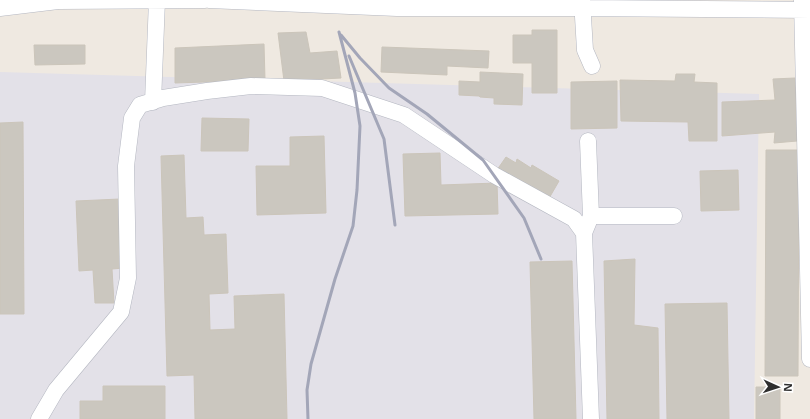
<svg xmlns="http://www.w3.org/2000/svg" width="810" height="419" font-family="'Noto Sans',sans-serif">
<rect width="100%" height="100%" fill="#efe9e1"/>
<path fill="#e3e1e8" d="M 0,72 L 759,94 L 754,419 L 0,419 Z"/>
<path fill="#cbc7bf" stroke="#cbc5ba" d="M 532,30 L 557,30 L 557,93 L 532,93 L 532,63 L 513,63 L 513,35 L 532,35 Z
M 306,32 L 310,53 L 337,51 L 341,78 L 284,81 L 278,33 Z
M 264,44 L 265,80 L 175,83 L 175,48 Z
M 34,45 L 85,45 L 85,64 L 35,65 Z
M 382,47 L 489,51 L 488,68 L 447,66 L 447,75 L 381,72 Z
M 480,72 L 523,74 L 522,105 L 494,104 L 494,98 L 480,97 L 479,96 L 459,95 L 459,81 L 480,82 Z
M 676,74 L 695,74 L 694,82 L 717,83 L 717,141 L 689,141 L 688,122 L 621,121 L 620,80 L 675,81 Z
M 795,78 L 797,141 L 774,143 L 775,132 L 722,136 L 722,102 L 775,100 L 773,79 Z
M 617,81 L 617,128 L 571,129 L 571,82 Z
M 202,118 L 249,119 L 248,151 L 201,151 Z
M 23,122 L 24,314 L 0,314 L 0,123 Z
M 324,136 L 326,213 L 257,215 L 256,166 L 290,166 L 290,137 Z
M 766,150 L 799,150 L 798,376 L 765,376 Z
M 440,153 L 441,185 L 497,183 L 498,214 L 405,216 L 403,154 Z
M 184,155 L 186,218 L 203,217 L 204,235 L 226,234 L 228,293 L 209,294 L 210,330 L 235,329 L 234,296 L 284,294 L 287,419 L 195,419 L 194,375 L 167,376 L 161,156 Z
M 506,157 L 516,163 L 517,159 L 531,168 L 532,165 L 559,181 L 548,200 L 497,170 Z
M 738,170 L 739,210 L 701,211 L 700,171 Z
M 120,199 L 124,268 L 112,269 L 114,303 L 95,303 L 93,270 L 79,271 L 76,201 Z
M 635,259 L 634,325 L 658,328 L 659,419 L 607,419 L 604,261 Z
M 572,261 L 576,419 L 534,419 L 530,262 Z
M 727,303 L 729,419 L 667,419 L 665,304 Z
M 103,386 L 165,386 L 165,419 L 80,419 L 80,401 L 103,401 Z
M 756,387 L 780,387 L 780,419 L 756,419 Z"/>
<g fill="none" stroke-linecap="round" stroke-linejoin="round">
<defs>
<path id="minor" d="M 209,0 L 397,8 L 582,8 L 810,10
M 582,0 L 585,50 L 592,66
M 802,0 L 810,359
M 0,8 L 58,1 L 205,0
M 153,102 L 157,0
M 591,216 L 674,216
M 584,233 L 591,216 L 588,141
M 39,419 L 56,390 L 121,312 L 128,278 L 126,166 L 132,118 L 140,105 L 163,98 L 207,91 L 251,86 L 322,88 L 404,115 L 494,175 L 574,219 L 584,233 L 591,419"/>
</defs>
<use href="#minor" stroke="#b4b7c1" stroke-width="17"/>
<use href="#minor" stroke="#fff" stroke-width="16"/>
<path stroke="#a3a6b8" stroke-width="3" d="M 341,35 L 360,58 L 389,88 L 427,114 L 483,160 L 524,218 L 541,259
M 349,56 L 384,139 L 395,225
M 308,419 L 307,390 L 311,364 L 335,279 L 353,226 L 357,190 L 360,126 L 355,93 L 339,32"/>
</g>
<g transform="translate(778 387) rotate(93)" stroke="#ffffff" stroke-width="3" paint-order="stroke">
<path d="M0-3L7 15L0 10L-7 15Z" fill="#2e2e2e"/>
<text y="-6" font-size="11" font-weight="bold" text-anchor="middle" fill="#2e2e2e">N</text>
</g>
</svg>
